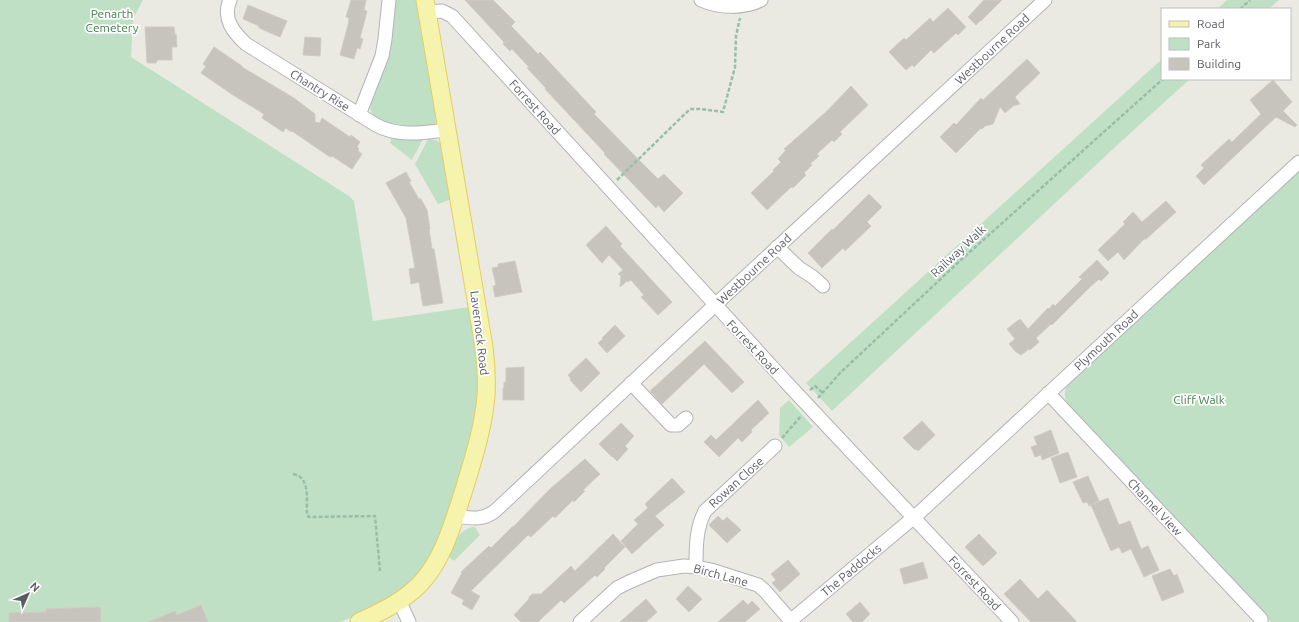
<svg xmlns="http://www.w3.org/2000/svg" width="1299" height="622" font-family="Ubuntu,sans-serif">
<rect width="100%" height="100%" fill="#ebeae2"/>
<path fill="#c0e0c5" d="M 0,0 L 143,0 L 133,19 L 131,57 L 349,196 L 354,201 L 373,321 L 470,307 C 474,333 480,359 479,385 C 478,425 463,466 451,503 C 442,530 434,559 414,579 C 397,597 364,612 341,622 L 0,622 Z
M 394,0 L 417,0 L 438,117 L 434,126 L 430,128 C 411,127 370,131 370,104 Z
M 1227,0 L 1279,0 L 1269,9 L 1217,9 Z
M 1162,59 L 1162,79 L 1190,79 L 1126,137 L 832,411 L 806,383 Z
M 392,136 L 423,139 L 412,160 L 390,143 Z
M 428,139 L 436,140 L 443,145 L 452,199 L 438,204 L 415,164 Z
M 1299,170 L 1299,622 L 1271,622 L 1068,406 C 1064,398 1063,391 1069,383 Z
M 789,400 L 813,427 L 789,447 L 779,435 L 780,408 Z
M 472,527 L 475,527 L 480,535 L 454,561 L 449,557 C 455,544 457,531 472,527 Z"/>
<path fill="#c7c4be" stroke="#cfccc1" d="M 351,0 L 366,0 L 364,10 L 367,11 L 360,38 L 363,39 L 360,49 L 357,48 L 354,59 L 340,55 L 348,25 L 349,18 L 346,17 Z
M 465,0 L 493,0 L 515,22 L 511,26 L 538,54 L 540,52 L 596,112 L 594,114 L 640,161 L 658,179 L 664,174 L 683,193 L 664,212 L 658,205 L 656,208 L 604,154 L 605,153 L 545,89 L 546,88 L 527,68 L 529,67 L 512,49 L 510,51 L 503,44 L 504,42 Z
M 984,0 L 1002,0 L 981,21 L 981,20 L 976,25 L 968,17 Z
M 248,5 L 287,21 L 280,37 L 259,28 L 259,26 L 243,19 Z
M 948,8 L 966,27 L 958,35 L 956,33 L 934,53 L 931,50 L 914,67 L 912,65 L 906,70 L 889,52 L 904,38 L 906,40 L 930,18 L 933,22 Z
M 145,27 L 174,27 L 175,35 L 176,34 L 177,47 L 172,47 L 172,60 L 158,60 L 156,63 L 147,63 Z
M 305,37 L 321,38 L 320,56 L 303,55 Z
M 214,47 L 242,66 L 242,67 L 294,98 L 315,114 L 315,122 L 320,123 L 322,118 L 350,137 L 351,135 L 360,142 L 357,147 L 359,149 L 358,151 L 362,154 L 352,169 L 332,156 L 330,157 L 292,131 L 291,132 L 286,128 L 283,132 L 262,118 L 264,114 L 233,95 L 201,73 L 206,66 L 203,64 Z
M 1027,59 L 1040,73 L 1015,97 L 1020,104 L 1013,106 L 1005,113 L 1000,107 L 993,124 L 985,126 L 982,129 L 981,128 L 956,153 L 940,137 L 954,123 L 956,125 L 981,98 L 983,100 Z
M 1273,80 L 1292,102 L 1283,111 L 1297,125 L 1295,127 L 1276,117 L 1204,185 L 1196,176 L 1204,168 L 1201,165 L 1229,139 L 1232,142 L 1261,114 L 1250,100 Z
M 851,86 L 868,105 L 840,132 L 842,134 L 834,142 L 832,140 L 817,154 L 819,156 L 810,164 L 812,165 L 804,173 L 806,175 L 793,188 L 791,187 L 767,210 L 751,193 L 774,171 L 773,170 L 781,162 L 778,159 L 786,150 L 784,149 L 827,111 Z
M 406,172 L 411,181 L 409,182 L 419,199 L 421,199 L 427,210 L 430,229 L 429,229 L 432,249 L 434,249 L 443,303 L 423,306 L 419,282 L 411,284 L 409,269 L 415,268 L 406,218 L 386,183 Z
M 869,194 L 882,207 L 867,222 L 871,226 L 845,251 L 843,248 L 822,268 L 808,253 L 832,229 L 833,230 Z
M 1166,201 L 1176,212 L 1145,240 L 1145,238 L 1124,260 L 1118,252 L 1108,261 L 1098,250 L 1125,224 L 1123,222 L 1133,212 L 1142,222 Z
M 606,226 L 622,244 L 620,246 L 672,302 L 658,315 L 641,297 L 644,295 L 631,280 L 628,282 L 627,281 L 620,287 L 621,276 L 618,274 L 623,270 L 609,255 L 602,263 L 586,245 Z
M 1097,260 L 1109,273 L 1101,281 L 1099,279 L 1090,287 L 1052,325 L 1051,324 L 1036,338 L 1039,342 L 1030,350 L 1029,349 L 1021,355 L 1016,352 L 1009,344 L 1015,339 L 1007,329 L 1020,319 L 1028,329 L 1048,308 L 1049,309 L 1053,304 L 1055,306 L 1082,279 L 1079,277 Z
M 515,261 L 522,292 L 495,297 L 493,286 L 496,285 L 492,268 L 498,267 L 498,264 Z
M 615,325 L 625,336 L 607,353 L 598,343 L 603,339 L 602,338 Z
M 705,341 L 744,382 L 732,393 L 704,364 L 662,404 L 650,391 Z
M 586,358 L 600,373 L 581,392 L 570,380 L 571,379 L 568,375 Z
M 524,367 L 524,400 L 503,400 L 503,388 L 504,388 L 504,382 L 506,382 L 506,368 Z
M 758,400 L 769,413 L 751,430 L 752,432 L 742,442 L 738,438 L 719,457 L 704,442 L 711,435 L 716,440 Z
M 922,421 L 935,435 L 918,451 L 916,449 L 915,450 L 903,438 Z
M 621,423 L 634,436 L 625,446 L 628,449 L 617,461 L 612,456 L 612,457 L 599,444 Z
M 1051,430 L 1059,453 L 1042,460 L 1041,455 L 1035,457 L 1031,447 L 1037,445 L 1034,437 Z
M 1068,452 L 1077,477 L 1060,483 L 1051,458 Z
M 585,459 L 600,474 L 583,490 L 585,491 L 574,502 L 573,500 L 555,518 L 553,516 L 531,537 L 528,535 L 471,591 L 480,596 L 472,610 L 462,604 L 464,600 L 451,593 L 462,573 L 461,572 L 489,546 L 491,548 L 512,527 L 514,526 L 550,489 Z
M 1088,476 L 1099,501 L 1089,506 L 1087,502 L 1083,503 L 1073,482 Z
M 672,478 L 685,492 L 655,516 L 664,525 L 632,554 L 621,541 L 638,524 L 634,520 L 648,508 L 645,504 Z
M 1108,498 L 1119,525 L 1130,521 L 1141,549 L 1148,546 L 1159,570 L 1144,577 L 1131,549 L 1122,553 L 1119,547 L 1111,551 L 1091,505 Z
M 718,516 L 723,521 L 727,517 L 741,530 L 727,543 L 709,525 Z
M 613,534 L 625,547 L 604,568 L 605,569 L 597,577 L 595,575 L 564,603 L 561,600 L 538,622 L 521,622 L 514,615 L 529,599 L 529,597 L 532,594 L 541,594 L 571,566 L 575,571 Z
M 979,534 L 997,553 L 983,566 L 965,547 Z
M 788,560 L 800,574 L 780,592 L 772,583 L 776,580 L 771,574 Z
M 923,562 L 928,578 L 904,584 L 900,569 Z
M 1170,569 L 1174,576 L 1177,574 L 1184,592 L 1162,601 L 1152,576 Z
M 1020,579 L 1038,599 L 1047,590 L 1077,622 L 1031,622 L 1004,594 Z
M 688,586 L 702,599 L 689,612 L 676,599 Z
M 646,599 L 657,612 L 646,622 L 620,622 Z
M 743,600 L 748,605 L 752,601 L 760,609 L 745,622 L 718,622 Z
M 860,602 L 870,614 L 862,622 L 853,622 L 846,614 Z
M 201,605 L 208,622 L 148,622 L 175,611 L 177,615 Z
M 100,607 L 101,622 L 9,622 L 9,613 L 46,612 L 46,609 Z"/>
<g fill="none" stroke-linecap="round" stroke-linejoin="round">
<defs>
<path id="minor" d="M 230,0 C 222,18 233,32 246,44 L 376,125 C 398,137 422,133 447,130
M 701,0 C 719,8 743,9 761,0
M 427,12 L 442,11 L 452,16 L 785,381
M 359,115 L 382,56 L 385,39 L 389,0
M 777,247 L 799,268 L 813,277 L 823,286
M 631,383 L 671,425 L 678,425 L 686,418
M 1048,393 L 1261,619 L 1261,622
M 829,428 L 1012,622
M 455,516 C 471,518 482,521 495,511 L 715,305 L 1045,0
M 696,567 C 696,547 696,528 705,511 L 775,446
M 398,602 L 403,609 L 409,622
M 580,622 L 617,588 L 629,582 L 657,570 L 684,566 L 696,567 L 711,570 L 758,585 L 765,591 L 791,621
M 789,622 L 919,513 L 1299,162"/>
<path id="major" d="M 359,622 C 381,612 404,601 421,583 C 443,559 452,526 462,496 C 472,463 483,431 486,396 C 487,380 486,363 484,347 L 425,0"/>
</defs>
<use href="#minor" stroke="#b2b3b8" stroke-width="15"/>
<use href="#major" stroke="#e1ce65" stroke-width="19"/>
<path stroke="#99bea8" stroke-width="2.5" stroke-dasharray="4 2" stroke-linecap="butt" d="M 1240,9 L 1250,0
M 617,180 L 690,109 L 701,109 L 723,112 L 735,67 L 736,36 L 740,18
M 810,390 L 815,386 L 823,393
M 818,398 L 840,373 L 962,259 L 1163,79
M 782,438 L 801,416
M 293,474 C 311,477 306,500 307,515 L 309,517 L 375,516 L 380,571"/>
<use href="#minor" stroke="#fff" stroke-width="13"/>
<use href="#major" stroke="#f6f3ac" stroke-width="17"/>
<defs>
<path id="minor-bridge" d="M 785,381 L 829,428"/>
</defs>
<use href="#minor-bridge" stroke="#b2b3b8" stroke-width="15" stroke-linecap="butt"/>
<use href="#minor-bridge" stroke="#fff" stroke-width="13"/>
</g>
<g text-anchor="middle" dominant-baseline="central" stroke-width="3.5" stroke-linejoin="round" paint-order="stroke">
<g font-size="12" fill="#3d7d48" stroke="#fff">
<text x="112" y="13">Penarth<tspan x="112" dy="14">Cemetery</tspan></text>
<text x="1199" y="399">Cliff Walk</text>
</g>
<g font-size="12" fill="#5a5c61" stroke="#fff">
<text transform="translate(992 49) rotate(-43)">Westbourne Road</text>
<text transform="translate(320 90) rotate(32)">Chantry Rise</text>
<text transform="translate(535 107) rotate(48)">Forrest Road</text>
<text transform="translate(958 251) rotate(-43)">Railway Walk</text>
<text transform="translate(754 269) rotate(-43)">Westbourne Road</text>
<text transform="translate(480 333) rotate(83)">Lavernock Road</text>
<text transform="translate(1106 340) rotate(-43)">Plymouth Road</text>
<text transform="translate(753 347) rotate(47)">Forrest Road</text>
<text transform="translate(736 482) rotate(-42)">Rowan Close</text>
<text transform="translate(1155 507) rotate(47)">Channel View</text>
<text transform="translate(851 570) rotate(-40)">The Paddocks</text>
<text transform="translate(721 575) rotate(15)">Birch Lane</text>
<text transform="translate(975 583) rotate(47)">Forrest Road</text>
</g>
</g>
<rect x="1161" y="8" width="130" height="72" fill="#ffffff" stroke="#bdbec0"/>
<rect x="1169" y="21" width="20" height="6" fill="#f6f3ac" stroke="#bdbec0"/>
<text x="1197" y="28" font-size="12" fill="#5a5c61">Road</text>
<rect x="1169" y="38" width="20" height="12" fill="#c0e0c5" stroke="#bdbec0"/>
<text x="1197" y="48" font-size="12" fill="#5a5c61">Park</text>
<rect x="1169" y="58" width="20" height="12" fill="#c7c4be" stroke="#bdbec0"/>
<text x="1197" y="68" font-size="12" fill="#5a5c61">Building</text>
<g transform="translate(28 594) rotate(45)" stroke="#ffffff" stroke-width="3" paint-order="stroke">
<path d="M0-3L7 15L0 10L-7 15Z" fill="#5a5c61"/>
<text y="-6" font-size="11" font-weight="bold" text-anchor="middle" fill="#5a5c61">N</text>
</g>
</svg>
